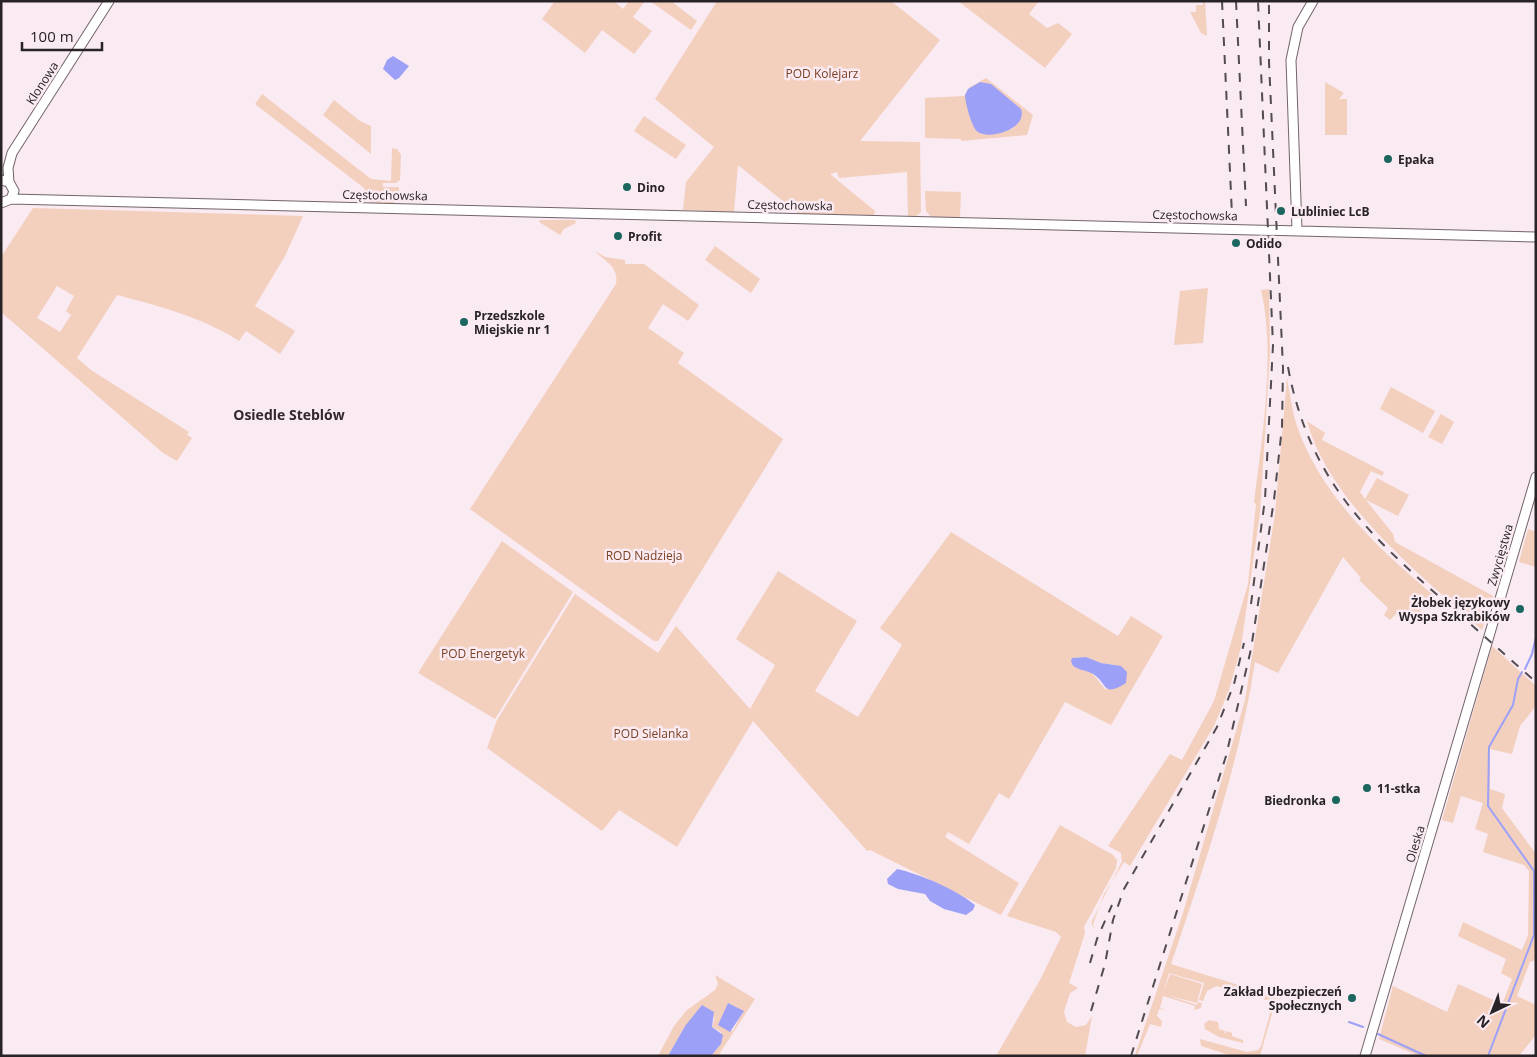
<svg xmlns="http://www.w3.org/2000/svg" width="1537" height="1057" font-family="'Open Sans',sans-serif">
<rect width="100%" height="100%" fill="#faeaf2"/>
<path fill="#f3cfbe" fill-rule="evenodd" d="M 555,1 L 614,1 L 623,9 L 629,1 L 645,1 L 633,17 L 652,31 L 634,54 L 602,30 L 585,53 L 542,19 Z
M 650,1 L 671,1 L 697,21 L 691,30 Z
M 717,1 L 891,1 L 940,40 L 860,141 L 920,142 L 921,212 L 915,217 L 908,217 L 907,172 L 839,178 L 837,172 L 830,174 L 875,211 L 874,216 L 799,214 L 738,165 L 734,212 L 683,210 L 686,182 L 714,147 L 655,99 Z
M 958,1 L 1039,1 L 1029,14 L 1047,28 L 1058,23 L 1072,34 L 1045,68 Z
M 1203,1 L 1205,1 L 1207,36 L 1201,33 L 1189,10 L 1188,7 L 1190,12 L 1196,12 L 1196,5 L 1203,5 Z
M 986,78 L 1033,115 L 1027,135 L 961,141 L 961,139 L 925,138 L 925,98 L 964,96 L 970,87 ZM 980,82 L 1022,117 L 1011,130 L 971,87 Z
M 1325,82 L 1344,93 L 1339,99 L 1347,99 L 1347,135 L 1325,135 Z
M 262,94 L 371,179 L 391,181 L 392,148 L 397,149 L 401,155 L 400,180 L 396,183 L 383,183 L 383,187 L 399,187 L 399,199 L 391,205 L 371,204 L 364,188 L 255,104 Z
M 334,100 L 360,121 L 371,126 L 371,154 L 323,115 Z
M 644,116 L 686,145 L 676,159 L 634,131 Z
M 925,191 L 961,192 L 960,218 L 932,218 L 926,211 Z
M 33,208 L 303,216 L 285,256 L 255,306 L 295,331 L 280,354 L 227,318 L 246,331 L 239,341 C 204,318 159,306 117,295 L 77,358 L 91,370 L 189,432 L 187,435 L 192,438 L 177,461 L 163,453 L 1,312 L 1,257 ZM 57,286 L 74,296 L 66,311 L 71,315 L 60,332 L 37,318 Z
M 540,220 L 575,220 L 576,223 L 564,229 L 560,235 L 539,222 Z
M 715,246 L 760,279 L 751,293 L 705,260 Z
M 595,251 L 605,257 L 625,260 L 625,264 L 644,264 L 699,305 L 688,321 L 663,304 L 648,328 L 684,353 L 678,363 L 783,439 L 658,641 L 654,641 L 470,509 L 616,284 C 619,266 605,262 595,251 Z
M 1208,288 L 1203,343 L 1174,345 L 1180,291 Z
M 1269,289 L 1270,354 L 1260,513 L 1241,647 L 1229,690 L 1214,726 L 1130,866 L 1124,862 L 1104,894 L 1093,924 L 1095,929 L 1091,923 L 1122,861 L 1121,853 L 1108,846 L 1170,754 L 1182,760 L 1214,701 L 1248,584 L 1256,504 L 1254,502 C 1262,438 1276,353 1261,290 Z
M 1287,378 C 1290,394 1292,411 1297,426 C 1321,496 1379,549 1433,595 L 1420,611 L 1423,613 L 1412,626 L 1396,614 L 1390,620 L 1384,615 L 1388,608 L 1359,580 L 1361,578 L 1343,557 L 1278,673 L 1255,662 C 1239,766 1204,866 1171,964 L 1248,988 L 1246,994 L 1216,986 L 1207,991 L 1203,1001 L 1199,1000 L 1204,983 L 1169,973 L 1163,994 L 1170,974 L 1202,984 L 1197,1003 L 1166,995 L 1197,1005 L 1198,1002 L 1202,1003 L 1201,1008 L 1194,1010 L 1195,1006 L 1163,996 L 1160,1008 L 1166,1010 L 1159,1009 L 1157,1016 L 1162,1021 L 1161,1027 L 1150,1024 L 1137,1056 L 1135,1055 L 1183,913 L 1245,700 L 1275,514 Z
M 1391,387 L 1435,411 L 1423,433 L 1380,409 Z
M 1441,414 L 1454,422 L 1442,444 L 1428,437 Z
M 1307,421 L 1325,433 L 1322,440 L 1384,472 L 1382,476 L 1371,471 L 1360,492 L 1365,499 L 1377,478 L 1409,495 L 1398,516 L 1366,500 L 1393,534 L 1395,542 L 1493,596 L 1482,630 C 1421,575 1329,503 1307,421 Z
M 1528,529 L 1536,532 L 1536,567 L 1519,562 Z
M 951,532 L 1118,636 L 1131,616 L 1163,636 L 1111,725 L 1065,702 L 1009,799 L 999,793 L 969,844 L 948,832 L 945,837 L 1019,883 L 1001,915 L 870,850 L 867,851 L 753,721 L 677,847 L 619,810 L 602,831 L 487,748 L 497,720 L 575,594 L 658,653 L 676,626 L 750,709 L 775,665 L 736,639 L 778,571 L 857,621 L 815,691 L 858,717 L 902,645 L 880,628 ZM 1086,657 L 1101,663 L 1115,665 L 1114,688 L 1105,689 L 1092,673 L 1073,666 L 1072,658 Z
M 502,541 L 573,592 L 495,719 L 418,673 Z
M 1492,646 L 1536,686 L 1536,706 L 1520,726 L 1512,754 L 1490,749 L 1490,789 L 1505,794 L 1502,808 L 1536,854 L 1536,960 L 1530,962 L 1517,996 L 1536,1005 L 1536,1035 L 1519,1056 L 1419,1056 L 1379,1039 L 1393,986 L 1447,1012 L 1458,984 L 1502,1004 L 1512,979 L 1501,973 L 1506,959 L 1458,936 L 1463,922 L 1522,950 L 1528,935 L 1529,871 L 1524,865 L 1483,852 L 1488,834 L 1475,829 L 1483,803 L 1461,796 L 1453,823 L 1442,820 Z
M 1060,825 L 1113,855 L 1117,860 L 1116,868 L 1084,927 L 1085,933 L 1069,983 L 1078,988 L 1070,993 L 1064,1012 L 1067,1022 L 1076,1027 L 1086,1025 L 1092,1016 L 1085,1056 L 996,1056 L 1040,980 L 1061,937 L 1056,932 L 1007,916 Z
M 715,975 L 755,999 L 718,1056 L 711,1056 L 721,1044 L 721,1032 L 712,1027 L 715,1017 L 685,1026 L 668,1056 L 658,1056 L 674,1026 L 687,1010 L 715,990 L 718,984 ZM 728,1003 L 743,1011 L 733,1031 L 719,1025 Z
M 1266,993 L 1277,996 L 1260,1056 L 1232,1056 L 1201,1046 L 1200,1039 L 1247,1052 L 1258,1050 L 1261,1046 L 1274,999 L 1264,1000 Z
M 1209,1020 L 1218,1022 L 1219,1029 L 1225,1031 L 1224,1034 L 1227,1031 L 1232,1033 L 1232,1036 L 1243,1040 L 1243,1043 L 1219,1037 L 1205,1029 L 1204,1024 Z"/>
<path fill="#9ca0f7" d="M 393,56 L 409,66 L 399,78 L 395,80 L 383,69 L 387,60 Z
M 980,82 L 991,84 L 1021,109 C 1028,129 990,140 978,132 C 972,129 965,102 965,95 L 968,89 Z
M 1086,657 L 1101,663 L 1121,666 L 1127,672 L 1126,683 C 1101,699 1108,681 1091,673 C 1085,670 1079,670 1073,666 L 1071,661 L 1072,658 Z
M 897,869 C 920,874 957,890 975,905 L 973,910 L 966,915 L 944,909 L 930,901 L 925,894 L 898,889 L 888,884 L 887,879 Z
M 728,1003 L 744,1011 L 730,1032 L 718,1025 Z
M 702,1005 L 714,1012 L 712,1027 L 723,1035 L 721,1044 L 711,1056 L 668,1056 L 685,1026 Z"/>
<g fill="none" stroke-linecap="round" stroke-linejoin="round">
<path stroke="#9ca0f7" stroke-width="2" d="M 1525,669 L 1532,654 L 1536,637
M 1349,1022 L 1363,1027
M 1378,1034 L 1426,1056
M 1488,1056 L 1534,935 L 1534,871 L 1488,806 L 1489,747 L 1513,705 L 1518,679 L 1522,672"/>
<defs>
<path id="secondary" d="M 1,180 L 9,182 L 14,191 L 11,199 L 1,203
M 9,182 L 8,168 L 12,153 L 109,1
M 11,199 L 1536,237
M 1297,230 L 1291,60 L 1298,27 L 1313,1
M 1365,1056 L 1536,477"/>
</defs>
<use href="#secondary" stroke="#71646a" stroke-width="11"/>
<use href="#secondary" stroke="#fff" stroke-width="9"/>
<path stroke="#524b4f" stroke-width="2" stroke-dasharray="9 9" stroke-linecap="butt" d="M 1222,1 L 1232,215
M 1236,1 L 1246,206
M 1288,367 C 1308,475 1363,530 1442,599 C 1473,626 1504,654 1536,682
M 1251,604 L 1265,499 L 1273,345 L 1258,1
M 1090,963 L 1097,939 L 1112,905
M 1091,1011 L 1105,964 L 1113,920 L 1124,889 L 1217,727 L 1234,684 L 1244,643
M 1131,1056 L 1226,756 L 1251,649 L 1274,500 L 1282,427 L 1283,368 L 1269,62 L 1269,1"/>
</g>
<g fill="#1b665f" stroke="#faeaf2" stroke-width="2">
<circle cx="1388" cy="159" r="5"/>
<circle cx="627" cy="187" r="5"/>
<circle cx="1281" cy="211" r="5"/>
<circle cx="618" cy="236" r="5"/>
<circle cx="1236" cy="243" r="5"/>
<circle cx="464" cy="322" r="5"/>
<circle cx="1520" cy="609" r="5"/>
<circle cx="1367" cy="788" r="5"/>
<circle cx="1336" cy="800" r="5"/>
<circle cx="1352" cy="998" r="5"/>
</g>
<g text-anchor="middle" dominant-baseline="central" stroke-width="5" stroke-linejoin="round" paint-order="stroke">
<g font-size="12" fill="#7c4121" stroke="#faeaf2">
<text x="822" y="73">POD Kolejarz</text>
<text x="644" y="555">ROD Nadzieja</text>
<text x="483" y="653">POD Energetyk</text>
<text x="651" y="733">POD Sielanka</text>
</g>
<g font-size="12" fill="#282326" stroke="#faeaf2">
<text transform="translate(42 83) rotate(-57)">Klonowa</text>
<text transform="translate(385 195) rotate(1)">Częstochowska</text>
<text transform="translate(790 205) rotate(1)">Częstochowska</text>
<text transform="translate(1195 215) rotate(1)">Częstochowska</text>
<text transform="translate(1500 555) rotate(-74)">Zwycięstwa</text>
<text transform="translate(1415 844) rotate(-73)">Oleska</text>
</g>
<g font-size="12" font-weight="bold" fill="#282326" stroke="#faeaf2" text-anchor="start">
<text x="1398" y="159">Epaka</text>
<text x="637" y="187">Dino</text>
<text x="1291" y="211">Lubliniec LcB</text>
<text x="628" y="236">Profit</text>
<text x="1246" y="243">Odido</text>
<text x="474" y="315">Przedszkole<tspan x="474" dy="14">Miejskie nr 1</tspan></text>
<text x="1510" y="602" text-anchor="end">Żłobek językowy<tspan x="1510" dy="14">Wyspa Szkrabików</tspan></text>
<text x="1377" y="788">11-stka</text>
<text x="1326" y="800" text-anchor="end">Biedronka</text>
<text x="1342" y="991" text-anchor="end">Zakład Ubezpieczeń<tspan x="1342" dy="14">Społecznych</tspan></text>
</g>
<g font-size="14" font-weight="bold" fill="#32272d" stroke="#faeaf2">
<text x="289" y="414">Osiedle Steblów</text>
</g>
</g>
<rect width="1537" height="1057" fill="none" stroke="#282326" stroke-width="5"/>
<g transform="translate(1492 1012) rotate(223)" stroke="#faeaf2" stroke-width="4" paint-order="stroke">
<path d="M0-4L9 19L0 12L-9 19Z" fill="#282326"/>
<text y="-8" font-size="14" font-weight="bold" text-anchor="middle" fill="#282326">N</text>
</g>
<path d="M22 42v8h80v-8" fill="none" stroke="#282326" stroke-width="2.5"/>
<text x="30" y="42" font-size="15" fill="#282326" stroke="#faeaf2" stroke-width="4" paint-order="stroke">100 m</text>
</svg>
